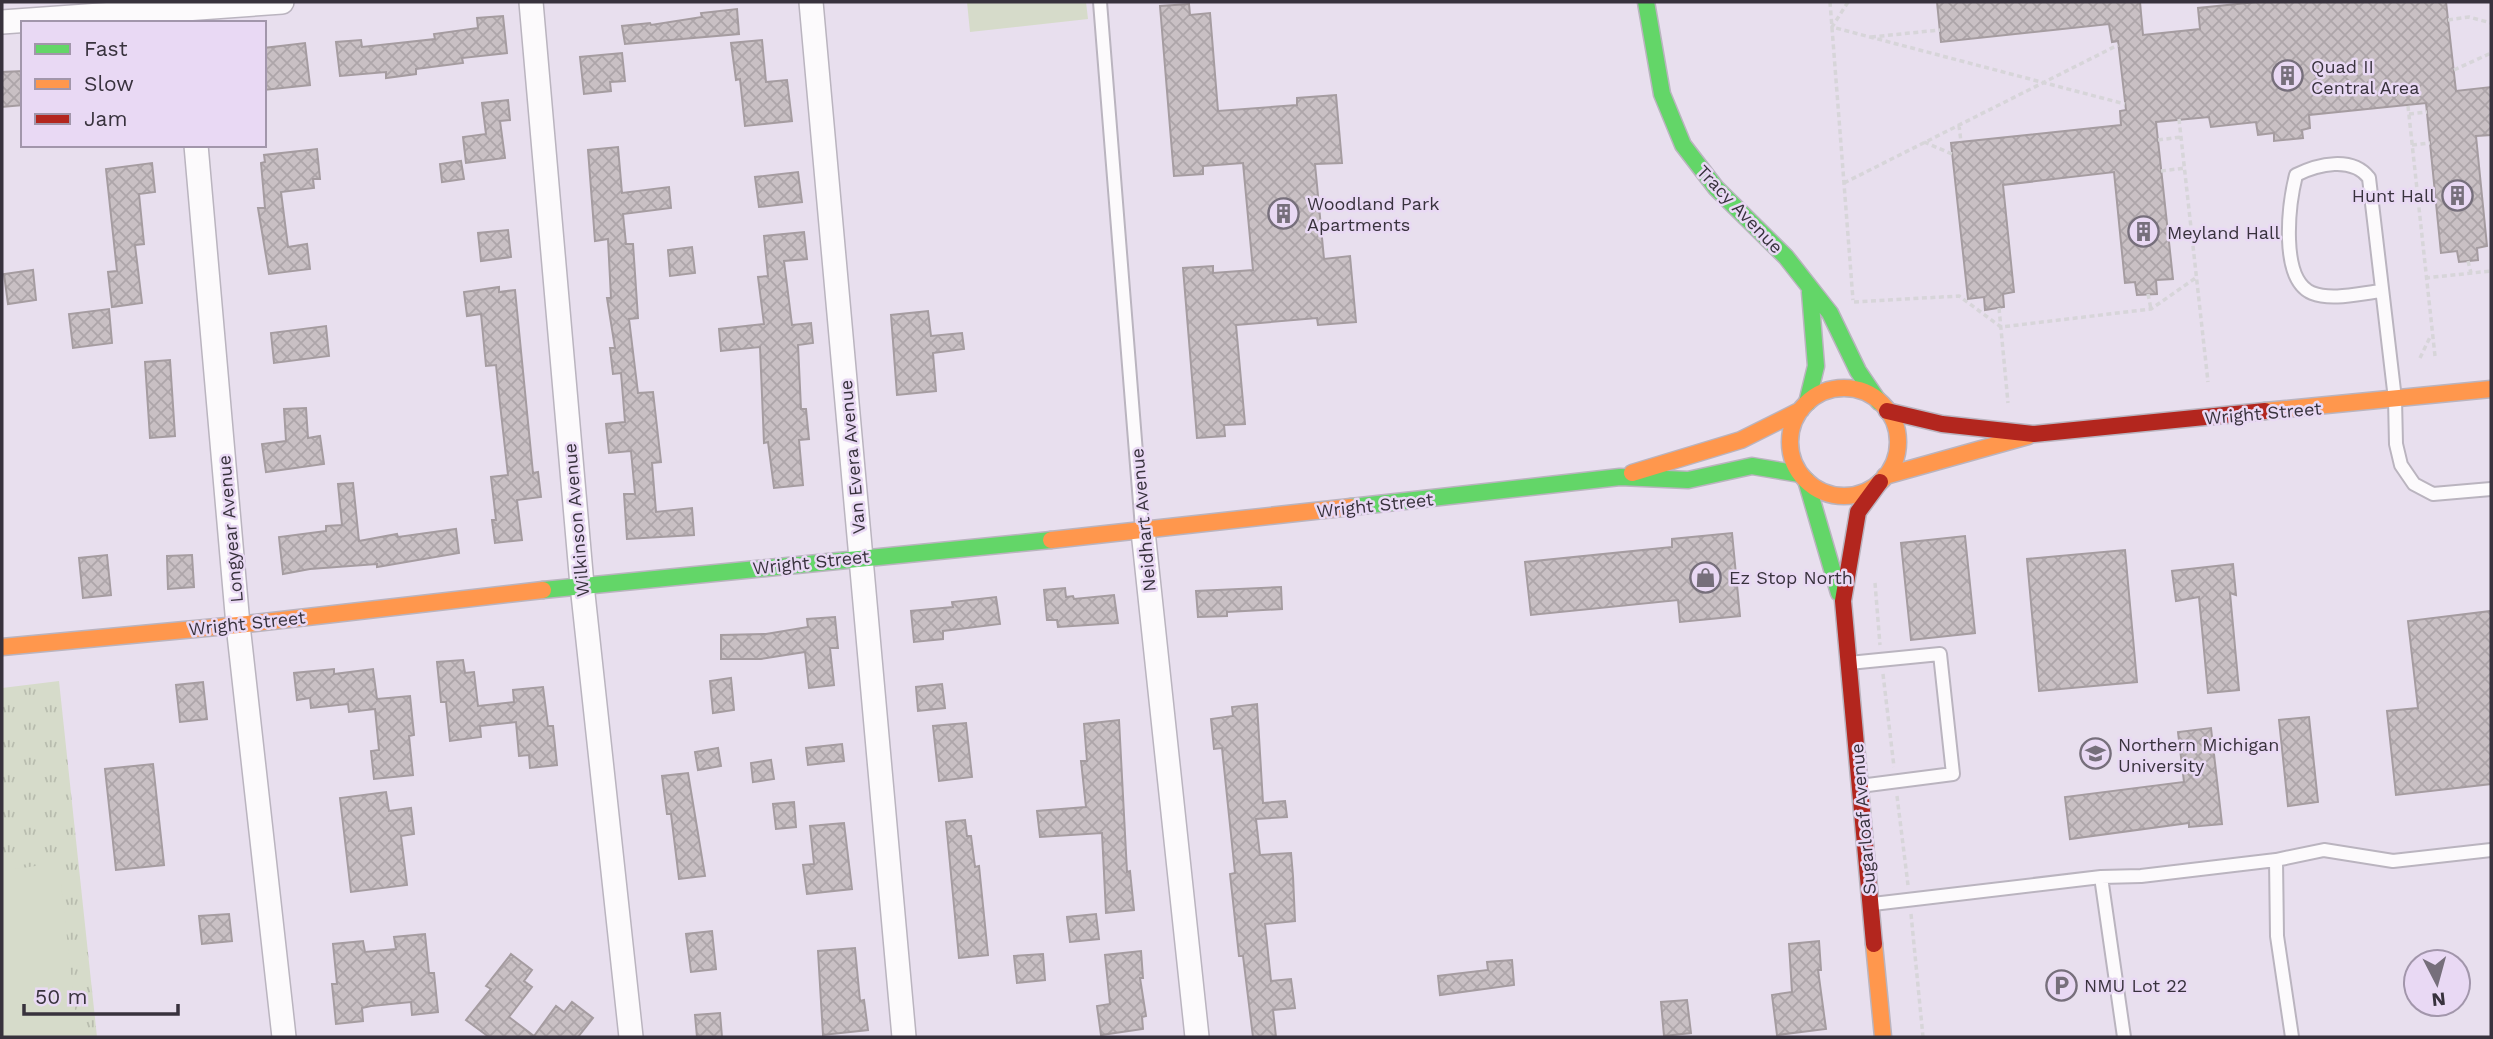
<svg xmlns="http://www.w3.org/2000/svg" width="2493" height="1039" font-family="'Work Sans',sans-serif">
<defs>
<pattern id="grass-tufts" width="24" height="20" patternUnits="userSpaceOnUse" patternTransform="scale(1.75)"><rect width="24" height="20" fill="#d6dbca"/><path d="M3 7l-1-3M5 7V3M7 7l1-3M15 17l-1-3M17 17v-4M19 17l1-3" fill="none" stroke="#b8bcae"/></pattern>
<pattern id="building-cross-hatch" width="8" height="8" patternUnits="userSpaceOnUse" patternTransform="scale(1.75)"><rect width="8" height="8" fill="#c9c0c4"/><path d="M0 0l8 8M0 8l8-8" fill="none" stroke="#ada5a9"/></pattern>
</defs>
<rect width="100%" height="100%" fill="#e8dfee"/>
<path fill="url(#grass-tufts)" d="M 59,681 L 97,1037 L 2,1037 L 2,688 Z"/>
<path fill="#d6dbca" d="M 967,2 L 1086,2 L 1088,19 L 970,32 Z
M 42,865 L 61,884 L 78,1037 L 2,1037 L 2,871 Z"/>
<path fill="url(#building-cross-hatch)" stroke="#a59ca0" stroke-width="2" d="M 1937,2 L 2140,2 L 2143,35 L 2200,29 L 2198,8 L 2257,2 L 2446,2 L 2456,91 L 2491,87 L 2491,135 L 2476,136 L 2487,246 L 2477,248 L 2478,260 L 2459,262 L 2457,251 L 2441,253 L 2426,103 L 2309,115 L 2310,128 L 2302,130 L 2303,138 L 2274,141 L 2274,133 L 2258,135 L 2256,122 L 2211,127 L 2209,117 L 2156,122 L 2173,279 L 2156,280 L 2157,294 L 2137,295 L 2135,282 L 2125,283 L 2114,172 L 2003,185 L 2014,292 L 2003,294 L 2004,307 L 1985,310 L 1984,297 L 1968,299 L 1951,143 L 2121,125 L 2120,111 L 2126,110 L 2118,41 L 2112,42 L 2109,24 L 1941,42 Z
M 1189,4 L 1190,15 L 1210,13 L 1218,111 L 1297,105 L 1297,98 L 1336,95 L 1342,163 L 1315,164 L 1324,259 L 1350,256 L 1356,322 L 1318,325 L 1317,318 L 1236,325 L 1245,424 L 1224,425 L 1225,436 L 1197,438 L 1183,268 L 1213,266 L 1213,273 L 1253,270 L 1243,163 L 1203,166 L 1203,174 L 1174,176 L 1160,6 Z
M 737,9 L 739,34 L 625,44 L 622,26 L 650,23 L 651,25 L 702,17 L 701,13 Z
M 503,16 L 507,53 L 462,58 L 463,63 L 416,69 L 416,74 L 386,78 L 386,72 L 340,76 L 336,42 L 361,40 L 362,47 L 435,39 L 434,34 L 478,28 L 477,18 Z
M 762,40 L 766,82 L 787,80 L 792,121 L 745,126 L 740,79 L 736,80 L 731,43 Z
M 305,43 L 310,85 L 264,90 L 264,48 Z
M 622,53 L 625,81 L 610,82 L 611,91 L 584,94 L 580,57 Z
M 23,71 L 23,105 L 2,107 L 2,72 Z
M 508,100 L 510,120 L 500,121 L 505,158 L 466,163 L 463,137 L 486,134 L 482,103 Z
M 618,147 L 622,193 L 669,187 L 671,208 L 623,214 L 626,244 L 633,244 L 638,318 L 629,319 L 638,393 L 653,392 L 661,462 L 652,463 L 656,512 L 692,508 L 694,535 L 627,539 L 624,494 L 635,494 L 631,451 L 609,453 L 606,424 L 625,422 L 621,373 L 613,374 L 610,348 L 615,348 L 607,298 L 611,298 L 608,239 L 595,241 L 588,150 Z
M 317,149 L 320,179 L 313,179 L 314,188 L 281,192 L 288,247 L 307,244 L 310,269 L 269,274 L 258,208 L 265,208 L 261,163 L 265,162 L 264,155 Z
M 461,161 L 464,179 L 442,182 L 440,164 Z
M 152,163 L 155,192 L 139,194 L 144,244 L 135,245 L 142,303 L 112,307 L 108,272 L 117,271 L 106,169 Z
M 798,172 L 802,202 L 759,207 L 755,177 Z
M 508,230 L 511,257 L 481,261 L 478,233 Z
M 804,232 L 807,259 L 784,261 L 792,325 L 811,323 L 813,343 L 798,345 L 801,409 L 806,409 L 809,439 L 799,440 L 803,485 L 774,488 L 768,442 L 764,443 L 760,347 L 721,351 L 719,329 L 764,324 L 758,277 L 768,276 L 764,236 Z
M 692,247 L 695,273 L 670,276 L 668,250 Z
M 33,270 L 36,300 L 8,304 L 4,274 Z
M 499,287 L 499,292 L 515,290 L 533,473 L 538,472 L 541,497 L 517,500 L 522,540 L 495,543 L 492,520 L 496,520 L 491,477 L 508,475 L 500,404 L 496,365 L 486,366 L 481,314 L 467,316 L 464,292 Z
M 109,309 L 112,343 L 73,348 L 69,314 Z
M 928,311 L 931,336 L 962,333 L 964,349 L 933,353 L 936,391 L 897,395 L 891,315 Z
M 326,326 L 329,356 L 274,363 L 271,333 Z
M 170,360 L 175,436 L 150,438 L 145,362 Z
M 306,408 L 308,438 L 320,436 L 324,464 L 266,472 L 262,444 L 286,441 L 284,409 Z
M 353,483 L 359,541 L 397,534 L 398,537 L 456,529 L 459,553 L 377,567 L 377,564 L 310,569 L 283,574 L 279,537 L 326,531 L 326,526 L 342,525 L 338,484 Z
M 1732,533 L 1740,616 L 1680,622 L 1678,600 L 1531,615 L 1525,562 L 1672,547 L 1672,539 Z
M 1965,536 L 1975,633 L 1911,640 L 1901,543 Z
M 2125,550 L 2137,682 L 2039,691 L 2027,559 Z
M 107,555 L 111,595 L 83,598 L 79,558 Z
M 192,555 L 194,587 L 168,589 L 167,556 Z
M 2233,564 L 2236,595 L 2230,593 L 2239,690 L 2208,693 L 2199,597 L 2176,601 L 2172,571 Z
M 1281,587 L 1282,609 L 1227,612 L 1227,616 L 1198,617 L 1196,591 Z
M 1065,588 L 1066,597 L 1073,596 L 1074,599 L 1114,595 L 1118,623 L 1058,627 L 1057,620 L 1047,620 L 1044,590 Z
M 996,597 L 1000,624 L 943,631 L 943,639 L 914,642 L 911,611 L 953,607 L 952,602 Z
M 2491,611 L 2491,784 L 2396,795 L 2387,711 L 2418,708 L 2408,621 Z
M 835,617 L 838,648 L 830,648 L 834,685 L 809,688 L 805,652 L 761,659 L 721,659 L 721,635 L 766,634 L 808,627 L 807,619 Z
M 463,660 L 465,673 L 474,672 L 478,706 L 514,702 L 513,690 L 543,687 L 548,726 L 553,726 L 557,765 L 530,768 L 529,755 L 519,756 L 516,722 L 480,726 L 481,737 L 450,741 L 446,702 L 441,702 L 437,662 Z
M 334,669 L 334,674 L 373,669 L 377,699 L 410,696 L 414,735 L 409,736 L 413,775 L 374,779 L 371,751 L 379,750 L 375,709 L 349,712 L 348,704 L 311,708 L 310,698 L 297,700 L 294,673 Z
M 731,678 L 734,710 L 713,713 L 710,681 Z
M 203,682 L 207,719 L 180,722 L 176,685 Z
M 942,684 L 945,708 L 918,711 L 916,687 Z
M 1257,704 L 1263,803 L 1285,801 L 1287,817 L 1256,819 L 1260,855 L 1291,853 L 1293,876 L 1295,921 L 1265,924 L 1271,981 L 1291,979 L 1295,1008 L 1273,1010 L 1276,1037 L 1253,1037 L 1243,956 L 1239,956 L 1230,874 L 1235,873 L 1222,748 L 1214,749 L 1211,719 L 1233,716 L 1232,707 Z
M 2309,717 L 2318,802 L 2288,806 L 2279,720 Z
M 1119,720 L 1127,872 L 1130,871 L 1134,910 L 1106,913 L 1102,833 L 1040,837 L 1037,811 L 1086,807 L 1081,761 L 1087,761 L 1084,724 Z
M 966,723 L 972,777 L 939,781 L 933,726 Z
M 2211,728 L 2222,824 L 2189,827 L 2189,823 L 2070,839 L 2065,797 L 2184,782 L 2178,732 Z
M 842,744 L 844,761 L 808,765 L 806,748 Z
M 718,748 L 721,766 L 698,770 L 695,752 Z
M 771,760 L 774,779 L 753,782 L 751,763 Z
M 153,764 L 164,865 L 116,870 L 105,769 Z
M 688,773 L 705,876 L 679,879 L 671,814 L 667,814 L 662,776 Z
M 386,792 L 389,811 L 411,808 L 414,834 L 401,836 L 407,885 L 351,892 L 340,798 Z
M 794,802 L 796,827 L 776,829 L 773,804 Z
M 965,820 L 967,836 L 971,836 L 975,867 L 979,866 L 988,955 L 959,958 L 946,822 Z
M 844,823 L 852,889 L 807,894 L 803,865 L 814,864 L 810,826 Z
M 229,914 L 232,941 L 202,944 L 199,916 Z
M 1096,914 L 1099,939 L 1070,942 L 1067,917 Z
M 712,931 L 716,969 L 691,972 L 686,934 Z
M 425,934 L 429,973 L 434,973 L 438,1012 L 412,1015 L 411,1002 L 371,1006 L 362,1008 L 363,1021 L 336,1024 L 332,984 L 337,984 L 333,944 L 363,941 L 365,952 L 396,949 L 394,937 Z
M 1819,941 L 1821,970 L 1818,970 L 1826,1029 L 1777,1035 L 1772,995 L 1792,992 L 1789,944 Z
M 855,948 L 860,1001 L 864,1000 L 868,1030 L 823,1035 L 818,951 Z
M 1141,951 L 1143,978 L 1140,978 L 1146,1016 L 1142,1017 L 1143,1029 L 1101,1035 L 1097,1006 L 1110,1004 L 1105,955 Z
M 511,954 L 532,970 L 524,981 L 532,987 L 509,1017 L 534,1036 L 556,1006 L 564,1012 L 572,1002 L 593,1018 L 578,1037 L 489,1037 L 466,1020 L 491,989 L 486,986 Z
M 1043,954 L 1045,980 L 1017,983 L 1014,956 Z
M 1512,960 L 1514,985 L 1440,995 L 1438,976 L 1488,970 L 1487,962 Z
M 1687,1000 L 1691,1033 L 1664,1036 L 1661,1002 Z
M 720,1013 L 722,1037 L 697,1037 L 695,1015 Z"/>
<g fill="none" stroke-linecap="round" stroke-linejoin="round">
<defs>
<path id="lane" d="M 1100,2 L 1142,528
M 2382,291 C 2361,293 2332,301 2312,293 C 2279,279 2289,203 2296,175 C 2318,164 2352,156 2369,178 L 2395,399 L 2396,444 L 2401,465 L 2414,484 L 2433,494 L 2491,489
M 1849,663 L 1940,654 L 1953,774 L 1860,786
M 2276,860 L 2324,850 L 2393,861 L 2491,850
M 2101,877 L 2141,876 L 2276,860 L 2277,936 L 2292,1037
M 1873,904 L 2101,877 L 2124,1037"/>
<path id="street" d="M 531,2 L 582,585 L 631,1037
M 811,2 L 904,1037
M 2,22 L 282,2
M 196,145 L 238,625 L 284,1037
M 1143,531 L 1197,1037"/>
<path id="fast" d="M 1646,2 L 1662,94 L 1683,145 L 1716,188 L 1786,257 L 1830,313 L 1858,371 L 1879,402
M 1807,403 L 1816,366 L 1810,292
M 1806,480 L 1839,593
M 1351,507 L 1620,477 L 1688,480 L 1752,466 L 1800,474
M 543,590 L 1051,540"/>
<path id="slow" d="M1790 442a54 54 0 1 1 108 0a54 54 0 1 1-108 0Z
M 2265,411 L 2491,389
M 1632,473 L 1741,440 L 1801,410
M 1885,476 L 2028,436
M 1051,540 L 1351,507
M 2,647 L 238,625 L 543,590
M 1874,944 L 1883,1037"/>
<path id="jam" d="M 1887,411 L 1942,424 L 2034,434 L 2265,411
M 1874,944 L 1843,601 L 1858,512 L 1880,482"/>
</defs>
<use href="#lane" stroke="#bab4bf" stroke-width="16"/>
<use href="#street" stroke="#bab4bf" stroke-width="26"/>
<use href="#fast" stroke="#bab4bf" stroke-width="19"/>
<use href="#slow" stroke="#bab4bf" stroke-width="19"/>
<use href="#jam" stroke="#bab4bf" stroke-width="19"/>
<path stroke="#d7d5d9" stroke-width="3.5" stroke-dasharray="5 3.5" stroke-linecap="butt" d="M 1830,2 L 1853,300
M 1848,2 L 1832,27 L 2125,104
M 2448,20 L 2469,17 L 2491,23
M 1871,37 L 1940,30
M 2454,70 L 2491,53
M 2408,106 L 2435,356
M 2409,114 L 2427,112
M 2179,119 L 2208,382
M 1959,125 L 1961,142
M 2158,140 L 2181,137
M 1924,142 L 1952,154
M 2412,145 L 2430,143
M 2161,171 L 2185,168
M 1844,183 L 2118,45
M 2468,261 L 2471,273
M 2425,278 L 2491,271
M 2148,294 L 2151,309
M 1854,302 L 1959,296 L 2001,327 L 2151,309 L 2197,277
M 1999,308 L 2008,403
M 2420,358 L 2431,335
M 1875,583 L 1880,645
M 1883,674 L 1894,767
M 1897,796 L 1908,885
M 1911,914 L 1923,1037"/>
<use href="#lane" stroke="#fcfafc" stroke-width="12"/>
<use href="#street" stroke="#fcfafc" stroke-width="23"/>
<use href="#fast" stroke="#63d668" stroke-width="16"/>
<use href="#slow" stroke="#ff974d" stroke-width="16"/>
<use href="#jam" stroke="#b3261e" stroke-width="16"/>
</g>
<defs>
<symbol id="building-ring" viewBox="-11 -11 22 22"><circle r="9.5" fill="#e9d9f4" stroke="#766f7b" stroke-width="1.5"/><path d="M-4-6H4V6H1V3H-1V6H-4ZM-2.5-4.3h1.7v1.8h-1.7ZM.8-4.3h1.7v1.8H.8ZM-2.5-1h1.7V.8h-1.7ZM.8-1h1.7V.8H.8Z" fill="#766f7b"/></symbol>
<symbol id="shop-ring" viewBox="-11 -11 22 22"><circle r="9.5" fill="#e9d9f4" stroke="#766f7b" stroke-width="1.5"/><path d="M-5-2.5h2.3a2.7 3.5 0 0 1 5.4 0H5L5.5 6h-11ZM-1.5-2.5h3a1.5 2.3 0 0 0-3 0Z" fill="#766f7b"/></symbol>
<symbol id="university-ring" viewBox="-11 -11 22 22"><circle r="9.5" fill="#e9d9f4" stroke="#766f7b" stroke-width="1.5"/><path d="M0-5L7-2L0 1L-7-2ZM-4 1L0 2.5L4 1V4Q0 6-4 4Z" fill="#766f7b"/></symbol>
<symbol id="parking-ring" viewBox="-11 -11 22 22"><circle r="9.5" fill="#e9d9f4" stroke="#766f7b" stroke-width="1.5"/><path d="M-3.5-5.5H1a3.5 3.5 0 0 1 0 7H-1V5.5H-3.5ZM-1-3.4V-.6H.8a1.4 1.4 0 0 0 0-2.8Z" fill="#766f7b"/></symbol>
</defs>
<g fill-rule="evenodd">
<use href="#building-ring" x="2270" y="58" width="35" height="35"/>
<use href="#building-ring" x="2440" y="178" width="35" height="35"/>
<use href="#building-ring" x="1266" y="196" width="35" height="35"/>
<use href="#building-ring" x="2126" y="214" width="35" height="35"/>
<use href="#shop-ring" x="1688" y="560" width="35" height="35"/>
<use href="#university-ring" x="2078" y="736" width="35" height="35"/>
<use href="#parking-ring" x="2044" y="968" width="35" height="35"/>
</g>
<g text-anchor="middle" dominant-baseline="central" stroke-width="5" stroke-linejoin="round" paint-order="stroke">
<g font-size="18" fill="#38323d" stroke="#e9d9f4" text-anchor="start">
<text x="2311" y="66">Quad II<tspan x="2311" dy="21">Central Area</tspan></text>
<text x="2435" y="195" text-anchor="end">Hunt Hall</text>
<text x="1307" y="203">Woodland Park<tspan x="1307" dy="21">Apartments</tspan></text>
<text x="2167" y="232">Meyland Hall</text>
<text x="1729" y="577">Ez Stop North</text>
<text x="2118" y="744">Northern Michigan<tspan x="2118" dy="21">University</tspan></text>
<text x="2084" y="985">NMU Lot 22</text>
</g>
<g font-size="18" fill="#38323d" stroke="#e9d9f4">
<text transform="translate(1740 209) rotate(46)">Tracy Avenue</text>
<text transform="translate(2263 413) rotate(-5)">Wright Street</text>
<text transform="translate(852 457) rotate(-95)">Van Evera Avenue</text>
<text transform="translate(1375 505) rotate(-6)">Wright Street</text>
<text transform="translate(576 520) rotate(-95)">Wilkinson Avenue</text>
<text transform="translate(1143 520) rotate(-95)">Neidhart Avenue</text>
<text transform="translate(230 529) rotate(-95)">Longyear Avenue</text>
<text transform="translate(811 562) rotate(-6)">Wright Street</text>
<text transform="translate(247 623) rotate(-6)">Wright Street</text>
<text transform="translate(1863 819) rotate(-95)">Sugarloaf Avenue</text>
</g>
</g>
<rect width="2493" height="1039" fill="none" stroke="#38323d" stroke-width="7"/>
<rect x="21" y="21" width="245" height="126" fill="#e9d9f4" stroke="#a296ab" stroke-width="2"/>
<rect x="35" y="44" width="35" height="10" fill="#63d668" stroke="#a296ab" stroke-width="2"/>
<text x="84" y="56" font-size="21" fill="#38323d">Fast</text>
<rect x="35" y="79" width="35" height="10" fill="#ff974d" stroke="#a296ab" stroke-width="2"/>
<text x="84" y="91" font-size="21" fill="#38323d">Slow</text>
<rect x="35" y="114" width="35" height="10" fill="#b3261e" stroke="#a296ab" stroke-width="2"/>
<text x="84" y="126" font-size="21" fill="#38323d">Jam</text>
<g transform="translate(2437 983) rotate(174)"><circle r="33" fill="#e9d9f4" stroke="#a296ab" stroke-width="2"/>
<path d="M0-5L12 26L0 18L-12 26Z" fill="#766f7b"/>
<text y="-10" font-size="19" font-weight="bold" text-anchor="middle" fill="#38323d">N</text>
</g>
<path d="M24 1004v10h154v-10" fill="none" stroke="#38323d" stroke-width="3.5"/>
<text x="35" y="1004" font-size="21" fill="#38323d" stroke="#e9d9f4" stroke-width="5" paint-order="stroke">50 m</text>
</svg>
